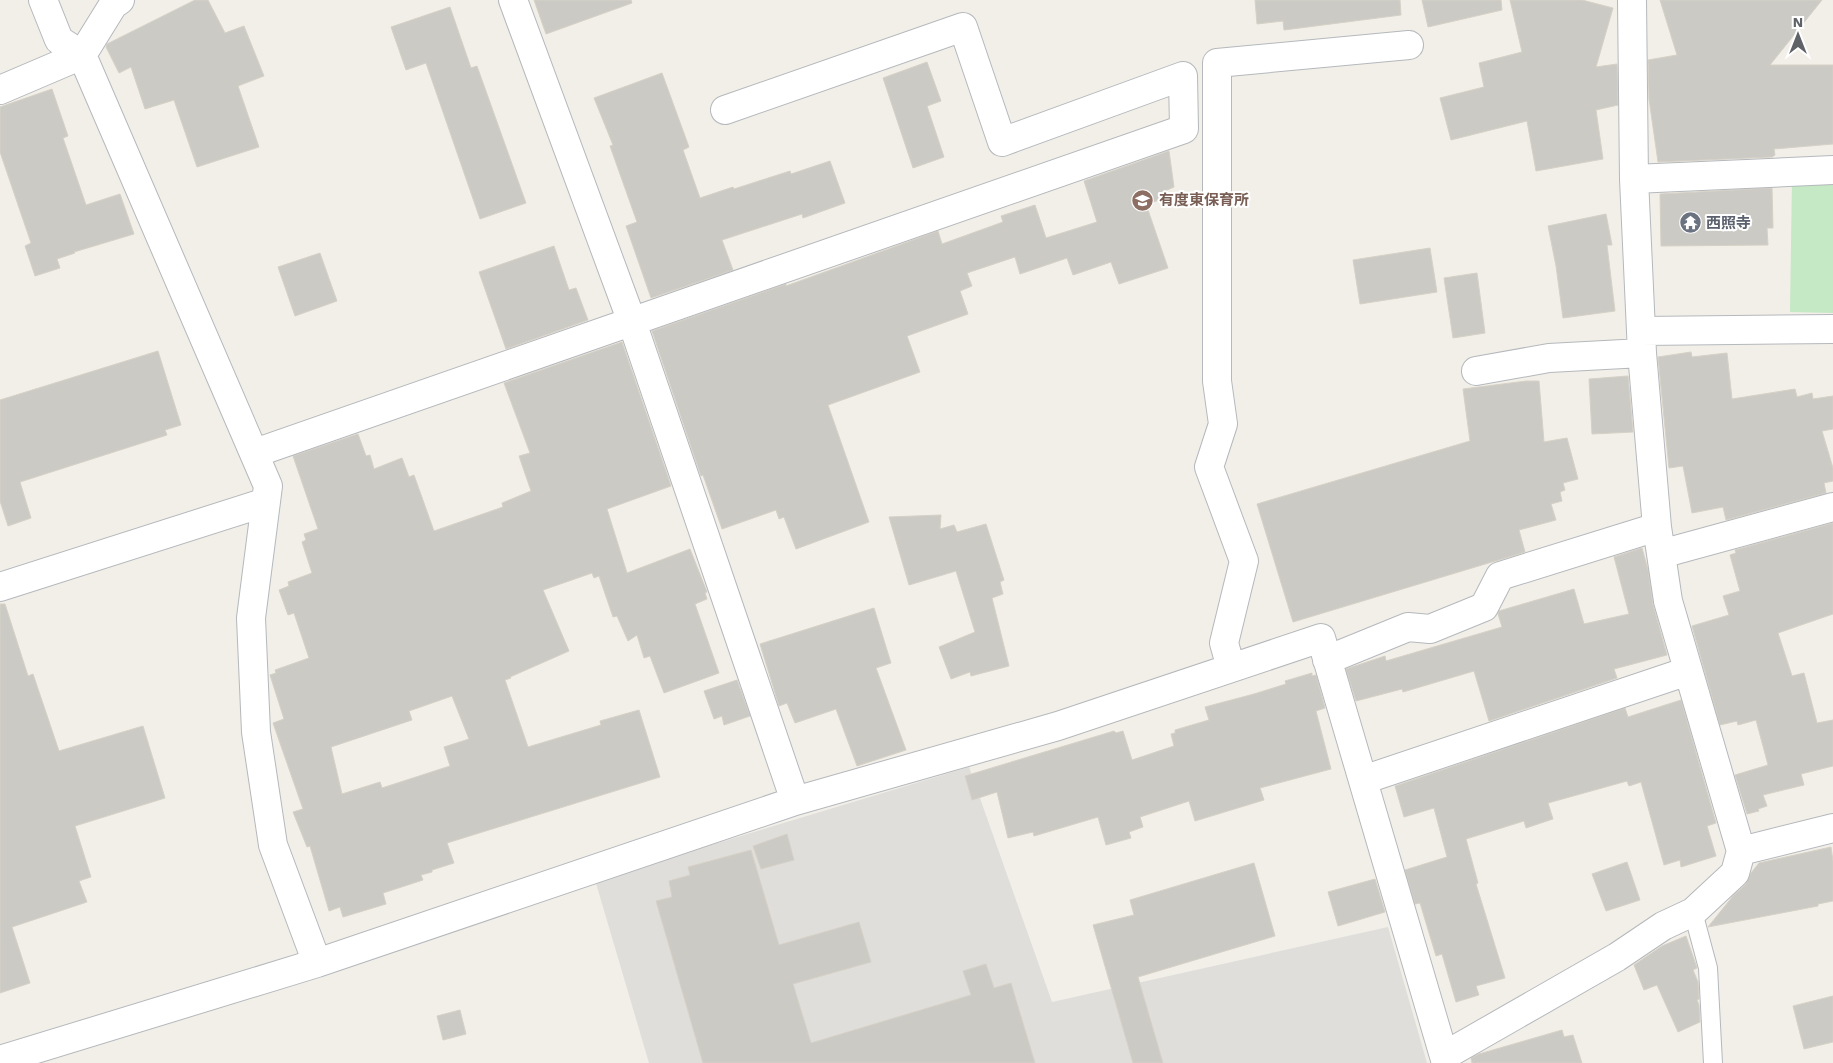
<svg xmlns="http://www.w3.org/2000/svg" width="1833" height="1063" font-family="'Work Sans','Noto Sans JP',sans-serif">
<rect width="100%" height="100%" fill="#f1efe8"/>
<path fill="#e0deda" d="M 969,767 L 1052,1002 L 1388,927 L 1427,1063 L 649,1063 L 595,880 Z"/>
<path fill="#c5e8c5" d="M 1833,180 L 1833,313 L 1790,312 L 1792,181 Z"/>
<path fill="#cccac5" stroke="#d6d1c6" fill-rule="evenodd" d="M 195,0 L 208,0 L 225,33 L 244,26 L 264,76 L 238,86 L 259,147 L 197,167 L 174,100 L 145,109 L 131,67 L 119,73 L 106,47 L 107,44 Z
M 534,0 L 631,0 L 632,3 L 546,34 Z
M 1255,0 L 1400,0 L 1401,15 L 1284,30 L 1283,21 L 1257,24 Z
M 1422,0 L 1501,0 L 1502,10 L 1428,27 Z
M 1510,0 L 1582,0 L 1613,8 L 1596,67 L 1617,64 L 1618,105 L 1596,110 L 1603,159 L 1536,171 L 1527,121 L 1451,140 L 1440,98 L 1484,87 L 1479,63 L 1522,52 Z
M 1660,0 L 1822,0 L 1770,65 L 1833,65 L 1833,144 L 1774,149 L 1775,155 L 1772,157 L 1658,162 L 1649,99 L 1648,60 L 1677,55 Z
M 450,7 L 471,68 L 477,66 L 526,203 L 480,219 L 426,63 L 406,70 L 391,27 Z
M 927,62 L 941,101 L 927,106 L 944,157 L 913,168 L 883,78 Z
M 662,73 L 689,147 L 683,150 L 700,198 L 733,187 L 734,189 L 790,171 L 791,174 L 830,161 L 845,203 L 803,218 L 802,214 L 722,240 L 733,270 L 651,298 L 626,226 L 637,222 L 610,146 L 613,145 L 594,98 Z
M 52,89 L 68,136 L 63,138 L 86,205 L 120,194 L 134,234 L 74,252 L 75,253 L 57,259 L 60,268 L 35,276 L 25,246 L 31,243 L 0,152 L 0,107 Z
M 1169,151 L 1174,187 L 1165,191 L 1167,198 L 1146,204 L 1168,268 L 1119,284 L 1111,262 L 1073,275 L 1067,258 L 1020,274 L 1015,257 L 967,273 L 972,286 L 960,291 L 968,314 L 907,336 L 920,372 L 828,405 L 869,522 L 796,549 L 784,517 L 779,519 L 776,510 L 722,529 L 703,475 L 701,476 L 652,331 L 786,284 L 786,286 L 938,231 L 942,244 L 1003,222 L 1001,216 L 1035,205 L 1046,238 L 1097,222 L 1084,181 Z
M 1772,188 L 1773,228 L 1767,228 L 1768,245 L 1661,246 L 1660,194 Z
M 1606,214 L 1612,245 L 1607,245 L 1615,311 L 1563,318 L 1556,266 L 1548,226 Z
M 554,246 L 569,290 L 576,288 L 588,320 L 506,349 L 479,272 Z
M 1430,248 L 1437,292 L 1360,304 L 1353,260 Z
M 320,253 L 337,301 L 295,316 L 278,267 Z
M 1477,273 L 1485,333 L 1453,338 L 1444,278 Z
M 622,342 L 671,486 L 607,509 L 627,573 L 690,549 L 707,592 L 705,593 L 707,599 L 695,604 L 719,673 L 664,693 L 650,656 L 644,658 L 637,635 L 628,641 L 617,616 L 613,617 L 599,576 L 594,578 L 592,573 L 543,590 L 569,651 L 510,677 L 511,678 L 505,680 L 528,747 L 601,725 L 600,721 L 639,710 L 660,777 L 447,843 L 454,863 L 432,870 L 432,872 L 421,875 L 423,880 L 383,893 L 386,904 L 343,917 L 340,907 L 329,911 L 310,846 L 307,847 L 293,812 L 303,809 L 273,723 L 284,719 L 270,675 L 276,673 L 275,670 L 309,658 L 294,613 L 288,615 L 279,590 L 289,586 L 288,582 L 312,573 L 302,542 L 306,540 L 304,534 L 318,529 L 293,456 L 358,434 L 366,456 L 370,455 L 374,469 L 402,458 L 409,477 L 414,475 L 434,531 L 503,507 L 502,503 L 531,491 L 519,456 L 530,453 L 504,383 ZM 452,696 L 469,739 L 444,747 L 450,766 L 382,788 L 380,782 L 342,794 L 331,747 L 412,720 L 409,711 Z
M 158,351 L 181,425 L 165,430 L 167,435 L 20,482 L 31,518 L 8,526 L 0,501 L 0,400 Z
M 1691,352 L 1692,357 L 1727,353 L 1732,399 L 1795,389 L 1797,397 L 1812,393 L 1813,399 L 1833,396 L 1833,429 L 1822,431 L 1833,468 L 1833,481 L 1824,483 L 1826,493 L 1726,520 L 1723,507 L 1692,513 L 1683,466 L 1669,468 L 1658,357 Z
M 1628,376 L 1633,432 L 1592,434 L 1589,379 Z
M 1526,381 L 1539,381 L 1544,442 L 1567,438 L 1578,479 L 1563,483 L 1565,490 L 1560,492 L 1562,501 L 1551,504 L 1556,520 L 1519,530 L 1525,552 L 1293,622 L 1257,504 L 1470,441 L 1463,389 Z
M 941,515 L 940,529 L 954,525 L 957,532 L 986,524 L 1004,580 L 1000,582 L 1003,594 L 992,598 L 1009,666 L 971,676 L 970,672 L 951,679 L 939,647 L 975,632 L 956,571 L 909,585 L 889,517 Z
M 1833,523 L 1833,614 L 1778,633 L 1792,676 L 1804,673 L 1817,723 L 1833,720 L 1833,766 L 1801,774 L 1804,785 L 1763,795 L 1767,806 L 1758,809 L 1759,811 L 1747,814 L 1735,775 L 1768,765 L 1756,720 L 1738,725 L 1737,721 L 1720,725 L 1692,626 L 1729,615 L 1723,596 L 1740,591 L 1730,555 L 1736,553 L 1735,550 Z
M 1642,548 L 1648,570 L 1653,605 L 1667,655 L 1614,669 L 1617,678 L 1489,721 L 1474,671 L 1403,692 L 1402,689 L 1356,701 L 1346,669 L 1385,656 L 1386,661 L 1502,627 L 1498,614 L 1499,611 L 1574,589 L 1584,624 L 1629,614 L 1614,557 Z
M 0,604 L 5,604 L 28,676 L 33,674 L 59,751 L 143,726 L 165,798 L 75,826 L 91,877 L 79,881 L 87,902 L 12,927 L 30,983 L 0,993 Z
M 874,608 L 891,663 L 876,668 L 906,750 L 857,766 L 836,709 L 795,723 L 787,703 L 779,706 L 760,644 Z
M 1312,673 L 1312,676 L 1316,675 L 1325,708 L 1316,711 L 1331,769 L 1260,788 L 1264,800 L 1195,821 L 1189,801 L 1140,817 L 1143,827 L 1129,832 L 1131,838 L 1106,845 L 1098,817 L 1034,836 L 1033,832 L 1008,838 L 997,792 L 972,800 L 965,776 L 1114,731 L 1116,733 L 1123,731 L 1132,760 L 1174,746 L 1171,734 L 1175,733 L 1175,730 L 1209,720 L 1205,707 L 1254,694 L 1286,684 L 1285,681 Z
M 737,680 L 750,716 L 724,725 L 722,716 L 714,719 L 704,691 Z
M 1681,700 L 1716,823 L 1707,826 L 1716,856 L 1681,867 L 1680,860 L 1664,865 L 1641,782 L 1629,786 L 1627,781 L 1548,803 L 1553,819 L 1526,828 L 1524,821 L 1466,839 L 1478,883 L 1476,884 L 1505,978 L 1476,986 L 1479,995 L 1456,1002 L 1442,954 L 1436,956 L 1420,903 L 1415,904 L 1405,870 L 1447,857 L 1434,808 L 1404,817 L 1395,786 L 1625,708 L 1628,717 Z
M 787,834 L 794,860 L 761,869 L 753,846 Z
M 1831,847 L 1833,861 L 1833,901 L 1818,904 L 1818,906 L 1708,927 L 1733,896 L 1746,884 L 1751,873 L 1759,863 Z
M 751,850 L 779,945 L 859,922 L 871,962 L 793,984 L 811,1043 L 971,995 L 963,971 L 986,964 L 994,988 L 1011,983 L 1035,1063 L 703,1063 L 656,901 L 672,897 L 669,881 L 690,875 L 688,867 Z
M 1627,862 L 1640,900 L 1606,911 L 1592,874 Z
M 1254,863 L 1275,936 L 1138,977 L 1163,1063 L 1133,1063 L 1093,925 L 1134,915 L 1130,900 Z
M 1375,879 L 1385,912 L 1338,926 L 1328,892 Z
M 1686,936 L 1697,968 L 1693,970 L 1698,982 L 1699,999 L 1697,1000 L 1699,1005 L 1700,1022 L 1678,1032 L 1657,985 L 1644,990 L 1634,965 L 1662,946 Z
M 1833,996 L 1833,1042 L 1804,1049 L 1793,1006 Z
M 460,1010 L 466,1034 L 443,1040 L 437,1016 Z
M 1562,1030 L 1564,1037 L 1573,1035 L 1582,1063 L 1472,1063 L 1471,1058 L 1479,1054 Z"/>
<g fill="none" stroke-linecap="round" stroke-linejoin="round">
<defs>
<path id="lane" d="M 1693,912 L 1708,968 L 1713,1063"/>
<path id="street" d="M 43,0 L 59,40 L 82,55 L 268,486 L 251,618 L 256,732 L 273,845 L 317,963
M 513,0 L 632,322 L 795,801
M 0,90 L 82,55 L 113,5 L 120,0
M 1634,179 L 1833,170
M 1642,331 L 1833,329
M 1476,371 L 1549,358 L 1642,353
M 255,453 L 1184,129 L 1183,76 L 1002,142 L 963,27 L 725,110
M 1661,554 L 1833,507
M 0,587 L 266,502
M 1327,660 L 1408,627 L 1430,629 L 1484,607 L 1500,576 L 1657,527
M 1231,668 L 1224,643 L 1244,561 L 1209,467 L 1223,424 L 1217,381 L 1217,63 L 1409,45
M 1363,780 L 1688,671
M 1741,851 L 1833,828
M 1444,1056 L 1617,957 L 1663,926 L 1693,912 L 1735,873 L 1741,851 L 1668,601 L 1657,527 L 1642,353 L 1634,179 L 1632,0
M 0,1060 L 317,963 L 795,801 L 1058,726 L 1321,638 L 1446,1063"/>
</defs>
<use href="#lane" stroke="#b5b8bc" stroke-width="20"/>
<use href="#street" stroke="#b5b8bc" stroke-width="30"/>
<use href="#lane" stroke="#fff" stroke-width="18"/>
<use href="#street" stroke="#fff" stroke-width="28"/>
</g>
<defs>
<symbol id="school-disc" viewBox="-11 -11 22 22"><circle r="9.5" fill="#8d6e63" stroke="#fff"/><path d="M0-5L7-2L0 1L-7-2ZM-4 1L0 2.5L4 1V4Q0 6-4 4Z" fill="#fff"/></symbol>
<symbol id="temple-disc" viewBox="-11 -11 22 22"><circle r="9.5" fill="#6b7280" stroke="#fff"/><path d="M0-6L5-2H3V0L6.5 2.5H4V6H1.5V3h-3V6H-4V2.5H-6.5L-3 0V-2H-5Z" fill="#fff"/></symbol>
</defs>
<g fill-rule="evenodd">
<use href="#school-disc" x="1130" y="188" width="25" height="25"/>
<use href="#temple-disc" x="1678" y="210" width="25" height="25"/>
</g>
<g text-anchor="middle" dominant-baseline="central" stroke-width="4" stroke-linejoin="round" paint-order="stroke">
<g font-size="15" font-weight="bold" fill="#785e54" stroke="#fff" text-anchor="start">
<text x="1159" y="200">有度東保育所</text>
</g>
<g font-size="15" font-weight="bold" fill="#5b616d" stroke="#fff" text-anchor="start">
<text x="1706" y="223">西照寺</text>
</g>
</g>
<g transform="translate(1798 35)" stroke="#ffffff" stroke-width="4" paint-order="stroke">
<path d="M0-4L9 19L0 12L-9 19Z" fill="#5f6368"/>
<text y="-8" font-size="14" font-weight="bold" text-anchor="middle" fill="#5f6368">N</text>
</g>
</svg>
